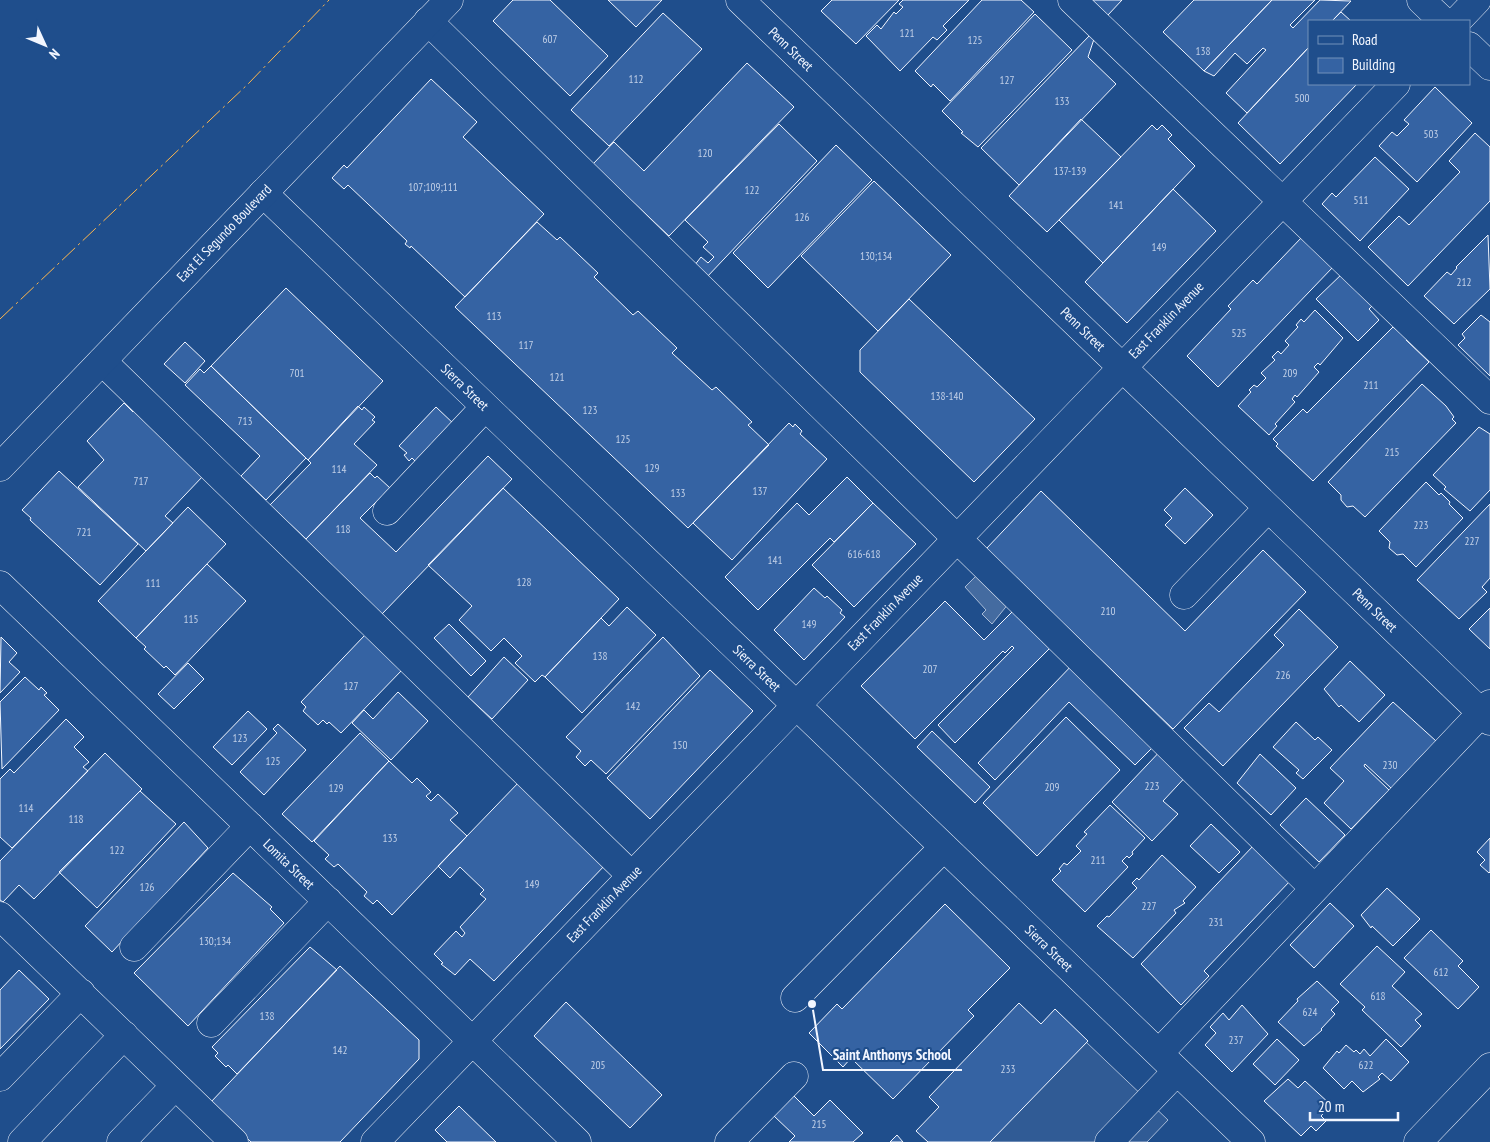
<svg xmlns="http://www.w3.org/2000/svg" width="1490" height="1142" font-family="'PT Sans Narrow',sans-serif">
<rect width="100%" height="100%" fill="#1f4e8c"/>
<path fill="#305b95" stroke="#a8bbd7" d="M 1085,1041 L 1168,1120 L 1147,1142 L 988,1142 Z"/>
<path fill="#446ba0" stroke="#a8bbd7" d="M 980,572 L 1009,603 L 992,624 L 982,614 L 986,610 L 965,587 Z"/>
<path fill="#3563a3" stroke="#f2f6ff" d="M 513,0 L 550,0 L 608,56 L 570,96 L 493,21 Z
M 608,0 L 662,0 L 636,27 Z
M 832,0 L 899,0 L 856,44 L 821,11 Z
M 903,0 L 969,0 L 943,26 L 947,30 L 937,40 L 933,37 L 900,71 L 866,36 L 877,25 L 881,29 L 894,12 L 896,14 L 903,7 L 899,4 Z
M 982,0 L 1021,0 L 1034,12 L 950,101 L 933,84 L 931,87 L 915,71 Z
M 1092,0 L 1122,0 L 1108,15 Z
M 1194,0 L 1272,0 L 1204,71 L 1163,32 Z
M 1272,0 L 1315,0 L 1290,25 L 1293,28 L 1320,0 L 1351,1 L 1332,21 L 1309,21 L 1309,47 L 1247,113 L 1226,93 L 1266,50 L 1263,48 L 1247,64 L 1235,53 L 1214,76 L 1204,71 Z
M 1341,12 L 1351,21 L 1332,21 Z
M 663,13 L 702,49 L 609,146 L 571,110 Z
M 1035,14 L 1072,50 L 978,147 L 961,133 L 963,132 L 942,111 Z
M 1090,35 L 1094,39 L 1088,57 L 1116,84 L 1019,185 L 981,148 Z
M 1309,47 L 1309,84 L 1357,84 L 1280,164 L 1238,123 Z
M 747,63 L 794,107 L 669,236 L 593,164 L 614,142 L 644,171 Z
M 431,79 L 477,122 L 463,137 L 544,214 L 465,297 L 411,246 L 410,248 L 405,244 L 407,241 L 348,185 L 344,189 L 332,178 L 344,165 L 347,168 Z
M 1435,87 L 1472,123 L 1417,182 L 1379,146 L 1392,132 L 1397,136 L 1409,124 L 1404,120 Z
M 1081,119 L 1121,157 L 1047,232 L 1009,196 Z
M 779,124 L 817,161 L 706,278 L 694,266 L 701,257 L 708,263 L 714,257 L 703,247 L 708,242 L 685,220 Z
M 1152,125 L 1157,130 L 1162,125 L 1172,135 L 1168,139 L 1195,166 L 1103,263 L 1059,220 Z
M 1475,133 L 1490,147 L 1490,201 L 1408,286 L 1368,247 L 1399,216 L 1409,225 L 1460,172 L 1449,161 Z
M 836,145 L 872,180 L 768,288 L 733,253 Z
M 1375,157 L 1409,189 L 1360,241 L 1322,204 L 1332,193 L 1336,197 Z
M 874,181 L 951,255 L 878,331 L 801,256 Z
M 1173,189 L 1216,231 L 1127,323 L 1085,282 Z
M 537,222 L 557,240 L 560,237 L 598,273 L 594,277 L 633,315 L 638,311 L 677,348 L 672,353 L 712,390 L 716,387 L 752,422 L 748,425 L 769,445 L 688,528 L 455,307 Z
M 1488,235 L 1490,289 L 1454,324 L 1424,296 L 1447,272 L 1451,275 L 1457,268 L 1456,267 Z
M 1302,237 L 1333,267 L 1218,387 L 1187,356 L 1231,309 L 1228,306 L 1253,280 L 1257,284 Z
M 1345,271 L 1376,302 L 1369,309 L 1379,320 L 1358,341 L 1316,299 Z
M 286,288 L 383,381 L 308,460 L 211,366 Z
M 909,299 L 1035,419 L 974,482 L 860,372 L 860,350 Z
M 1315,310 L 1343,338 L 1320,365 L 1318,363 L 1314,367 L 1319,372 L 1297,397 L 1295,395 L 1292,399 L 1295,402 L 1275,424 L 1277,426 L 1269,435 L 1238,406 L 1251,392 L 1249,390 L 1254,385 L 1257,387 L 1266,378 L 1261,373 L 1275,360 L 1272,357 L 1278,351 L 1281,354 L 1289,345 L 1285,341 L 1298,327 L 1296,325 L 1301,319 L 1304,322 Z
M 1481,315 L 1490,322 L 1490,376 L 1458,345 L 1465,338 L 1462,334 Z
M 1393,327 L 1397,330 L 1399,328 L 1408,338 L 1406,340 L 1429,362 L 1313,481 L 1276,446 L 1278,444 L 1273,439 L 1303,409 L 1307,413 Z
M 185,342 L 205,361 L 185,383 L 164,364 Z
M 211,366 L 306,458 L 266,500 L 241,476 L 260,456 L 185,385 L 200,369 L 204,373 Z
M 1422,384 L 1446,406 L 1454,417 L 1452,419 L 1456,423 L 1365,517 L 1353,506 L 1347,507 L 1341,500 L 1341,495 L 1328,482 Z
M 124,403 L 133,412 L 134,410 L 203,476 L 165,516 L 173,523 L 146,551 L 78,487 L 104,460 L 87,441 Z
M 358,406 L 362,410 L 364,407 L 375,417 L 372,420 L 375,422 L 354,444 L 377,465 L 306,539 L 270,505 L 311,463 L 308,460 Z
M 436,407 L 456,426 L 419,465 L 412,458 L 409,461 L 404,455 L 407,453 L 399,446 Z
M 789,423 L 793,427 L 795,424 L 802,431 L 800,434 L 827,459 L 732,560 L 693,523 Z
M 1479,427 L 1490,434 L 1490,490 L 1470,511 L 1444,489 L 1446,487 L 1433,475 Z
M 488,456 L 512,479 L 382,614 L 306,542 L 306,539 L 370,473 L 375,478 L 377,476 L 390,488 L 360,518 L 396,552 Z
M 59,471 L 138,544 L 100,585 L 30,520 L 31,518 L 22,510 Z
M 847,477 L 873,503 L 834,542 L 830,538 L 758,610 L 725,577 L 797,503 L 809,515 Z
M 1426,482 L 1439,495 L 1441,493 L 1450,502 L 1449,504 L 1463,518 L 1416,567 L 1403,554 L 1397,555 L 1389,548 L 1390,542 L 1379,531 Z
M 503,488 L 619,599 L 545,677 L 542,675 L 535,682 L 515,663 L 522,656 L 504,638 L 491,651 L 459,620 L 472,606 L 428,565 Z
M 1185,488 L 1213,515 L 1185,544 L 1165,525 L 1172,518 L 1164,510 Z
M 1041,491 L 1185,631 L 1263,550 L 1306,592 L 1173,729 L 986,549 Z
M 873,503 L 916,544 L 854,607 L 812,565 Z
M 1490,504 L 1490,578 L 1482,587 L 1487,592 L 1459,619 L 1417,580 Z
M 188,507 L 226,544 L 136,638 L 98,601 Z
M 207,564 L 246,601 L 175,675 L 166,666 L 164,668 L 144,649 L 146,647 L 136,638 Z
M 814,588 L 825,598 L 827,596 L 842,610 L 840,613 L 845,617 L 804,660 L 774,630 Z
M 945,601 L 984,640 L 1014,610 L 1056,642 L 955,743 L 938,725 L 1014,648 L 1012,646 L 1005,653 L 1003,651 L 915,739 L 861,686 Z
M 627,607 L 656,635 L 582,713 L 545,677 L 601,618 L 609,626 Z
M 1490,608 L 1490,649 L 1469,629 Z
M 1299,609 L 1338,647 L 1223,766 L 1184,728 L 1209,703 L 1219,712 L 1284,645 L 1274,635 Z
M 449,624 L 486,661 L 471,676 L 434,638 Z
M 365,635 L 402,670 L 341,733 L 329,722 L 327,724 L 323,720 L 318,725 L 303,711 L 306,707 L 301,702 Z
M 1,637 L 17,653 L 9,662 L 20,672 L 0,693 Z
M 663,637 L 700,676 L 606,774 L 591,760 L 585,766 L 576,757 L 581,751 L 566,737 Z
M 504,657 L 528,680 L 492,719 L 468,697 Z
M 1076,661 L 1154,746 L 1135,765 L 1069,702 L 995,780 L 978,763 Z
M 1350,661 L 1385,695 L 1359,722 L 1341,705 L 1339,707 L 1324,689 Z
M 188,663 L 204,679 L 174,709 L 158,694 Z
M 710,670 L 753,711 L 650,819 L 607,778 Z
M 25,677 L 39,690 L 41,687 L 47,693 L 44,695 L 59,710 L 2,769 L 0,702 Z
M 398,692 L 428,721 L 391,760 L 352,723 L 364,710 L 373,719 Z
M 1393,702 L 1436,741 L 1391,788 L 1365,764 L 1364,766 L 1389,790 L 1351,829 L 1324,803 L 1344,781 L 1330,768 Z
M 248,711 L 267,729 L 232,765 L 213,747 Z
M 1066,717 L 1120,770 L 1037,856 L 983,803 Z
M 66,719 L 84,737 L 74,747 L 89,762 L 83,767 L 88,771 L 12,848 L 0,837 L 0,779 L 10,769 L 14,773 Z
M 1296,722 L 1315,740 L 1318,737 L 1332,750 L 1303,779 L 1296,773 L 1299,770 L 1273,747 Z
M 278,724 L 306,750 L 264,795 L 240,772 L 277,733 L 273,729 Z
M 932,731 L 990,787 L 975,803 L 917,747 Z
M 360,733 L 389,761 L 312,842 L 282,814 Z
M 1165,746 L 1191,771 L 1163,801 L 1178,814 L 1152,841 L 1112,802 Z
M 105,753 L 142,789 L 34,899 L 19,885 L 3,902 L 0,900 L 0,861 Z
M 1260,754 L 1296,788 L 1271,815 L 1237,783 Z
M 389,761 L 412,783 L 417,778 L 431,792 L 426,796 L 431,801 L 438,794 L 458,813 L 450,820 L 467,836 L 392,915 L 377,900 L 373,904 L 364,896 L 367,892 L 338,864 L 334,867 L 325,859 L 329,855 L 314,841 Z
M 521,780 L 607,863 L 494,981 L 470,959 L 455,975 L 441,964 L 443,963 L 434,954 L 456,931 L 462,937 L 465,933 L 460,927 L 486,899 L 480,894 L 484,890 L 460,867 L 450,878 L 438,866 Z
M 140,791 L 176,824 L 97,908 L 59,872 Z
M 1306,798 L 1345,835 L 1319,862 L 1280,825 Z
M 1110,805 L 1145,838 L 1132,852 L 1133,854 L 1129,858 L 1127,856 L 1122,861 L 1128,867 L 1085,912 L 1052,880 L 1061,871 L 1059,869 L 1064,863 L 1067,865 L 1081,851 L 1076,846 L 1087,834 L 1084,832 Z
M 184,822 L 208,848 L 112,952 L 85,926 Z
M 1211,824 L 1240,852 L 1219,873 L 1190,846 Z
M 1490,838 L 1490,872 L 1489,873 L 1480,865 L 1485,860 L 1477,852 Z
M 1254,845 L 1291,880 L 1204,971 L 1209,976 L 1181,1005 L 1141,964 Z
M 1162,855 L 1196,887 L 1183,901 L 1185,903 L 1174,910 L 1176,913 L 1133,958 L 1097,926 L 1107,916 L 1109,917 L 1137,888 L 1132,883 L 1137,878 L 1139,880 Z
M 233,873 L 272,907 L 270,909 L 284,923 L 188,1026 L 134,973 Z
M 1387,888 L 1420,919 L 1393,946 L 1372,926 L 1371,928 L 1361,915 Z
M 1330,903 L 1354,926 L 1314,968 L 1290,945 Z
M 945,904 L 1010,968 L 968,1010 L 974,1016 L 893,1099 L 851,1058 L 843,1067 L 809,1033 L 837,1004 L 842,1009 Z
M 1431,930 L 1463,961 L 1458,966 L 1479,987 L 1458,1009 L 1404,958 Z
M 1377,946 L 1405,972 L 1392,986 L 1422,1014 L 1415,1020 L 1421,1026 L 1401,1047 L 1362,1010 L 1365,1007 L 1340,984 Z
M 310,947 L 337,970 L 237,1074 L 228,1065 L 226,1067 L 215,1056 L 218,1053 L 212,1047 Z
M 340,966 L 419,1040 L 419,1059 L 340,1142 L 251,1142 L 210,1103 Z
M 19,970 L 49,999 L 0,1049 L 0,990 Z
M 1317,981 L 1339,1002 L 1331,1010 L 1335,1014 L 1321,1029 L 1322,1030 L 1304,1046 L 1278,1022 L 1298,1001 L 1297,999 Z
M 566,1002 L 662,1095 L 630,1128 L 534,1036 Z
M 1019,1003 L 1041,1024 L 1055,1009 L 1088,1041 L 990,1142 L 928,1142 L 916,1131 L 939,1107 L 929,1097 Z
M 1242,1005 L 1268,1034 L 1232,1072 L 1205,1045 L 1216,1033 L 1210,1027 L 1223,1013 L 1229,1020 Z
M 1277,1039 L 1299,1060 L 1275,1085 L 1253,1064 Z
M 1386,1039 L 1409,1062 L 1391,1081 L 1382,1073 L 1378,1077 L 1380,1079 L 1363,1092 L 1352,1081 L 1344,1089 L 1323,1068 L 1337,1051 L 1339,1053 L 1346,1045 L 1354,1052 L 1356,1050 L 1360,1054 L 1364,1049 L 1370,1056 Z
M 1288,1079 L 1298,1088 L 1305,1081 L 1331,1105 L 1321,1116 L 1326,1121 L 1316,1131 L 1311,1126 L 1301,1136 L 1264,1101 Z
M 794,1096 L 814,1116 L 830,1100 L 863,1133 L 853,1142 L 789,1142 L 795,1136 L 774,1116 Z
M 459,1106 L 496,1142 L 447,1142 L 435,1130 Z
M 897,1135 L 903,1142 L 890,1142 Z"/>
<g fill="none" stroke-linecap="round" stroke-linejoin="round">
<defs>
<path id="minor" d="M 740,0 L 1490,721
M 1072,0 L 1490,400
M 1421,0 L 1443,21
M 428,21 L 1314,888
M 1457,21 L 1477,0
M 1469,46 L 1490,66
M 263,193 L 1251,1142
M 102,361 L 631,875
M 387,511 L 485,407
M 0,585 L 577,1142
M 1184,595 L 1268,508
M 0,916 L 234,1142
M 134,947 L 250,826
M 795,998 L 944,847
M 211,1023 L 328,901
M 1159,1053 L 1490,704
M 0,1077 L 81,993
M 22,1142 L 124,1035
M 121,1142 L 175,1086
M 375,1142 L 1396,84
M 729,1142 L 794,1076
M 1109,1142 L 1177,1071"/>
<path id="major" d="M 0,467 L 449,0
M 1418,1142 L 1490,1067"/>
</defs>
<use href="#minor" stroke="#f2f6ff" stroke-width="29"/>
<use href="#major" stroke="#f2f6ff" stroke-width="29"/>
<use href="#minor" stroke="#1f4e8c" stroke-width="28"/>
<use href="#major" stroke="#1f4e8c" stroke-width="28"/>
<path stroke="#ffb74d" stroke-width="1" stroke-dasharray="18 4 2.5 4" stroke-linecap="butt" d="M 0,319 L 248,84 L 329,0"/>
</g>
<g text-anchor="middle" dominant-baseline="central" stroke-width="4" stroke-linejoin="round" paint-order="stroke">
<g font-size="11" fill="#c3d1e8">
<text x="907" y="33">121</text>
<text x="550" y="39">607</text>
<text x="975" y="40">125</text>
<text x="1203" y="51">138</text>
<text x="636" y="79">112</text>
<text x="1007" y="80">127</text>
<text x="1302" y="98">500</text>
<text x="1062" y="101">133</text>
<text x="1431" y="134">503</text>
<text x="705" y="153">120</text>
<text x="1070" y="171">137-139</text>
<text x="433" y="187">107;109;111</text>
<text x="752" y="190">122</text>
<text x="1361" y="200">511</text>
<text x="1116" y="205">141</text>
<text x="802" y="217">126</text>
<text x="1159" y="247">149</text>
<text x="876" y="256">130;134</text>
<text x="1464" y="282">212</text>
<text x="494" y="316">113</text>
<text x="1239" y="333">525</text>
<text x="526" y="345">117</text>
<text x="297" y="373">701</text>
<text x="1290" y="373">209</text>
<text x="557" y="377">121</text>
<text x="1371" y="385">211</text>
<text x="947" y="396">138-140</text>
<text x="590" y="410">123</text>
<text x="245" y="421">713</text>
<text x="623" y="439">125</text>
<text x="1392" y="452">215</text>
<text x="652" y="468">129</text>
<text x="339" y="469">114</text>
<text x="141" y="481">717</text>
<text x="760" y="491">137</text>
<text x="678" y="493">133</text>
<text x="1421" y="525">223</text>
<text x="343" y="529">118</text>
<text x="84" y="532">721</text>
<text x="1472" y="541">227</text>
<text x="864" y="554">616-618</text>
<text x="775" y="560">141</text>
<text x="524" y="582">128</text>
<text x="153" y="583">111</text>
<text x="1108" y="611">210</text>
<text x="191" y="619">115</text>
<text x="809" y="624">149</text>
<text x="600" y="656">138</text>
<text x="930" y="669">207</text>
<text x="1283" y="675">226</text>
<text x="351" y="686">127</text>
<text x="633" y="706">142</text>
<text x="240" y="738">123</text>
<text x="680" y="745">150</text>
<text x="273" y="761">125</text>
<text x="1390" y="765">230</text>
<text x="1152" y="786">223</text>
<text x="1052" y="787">209</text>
<text x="336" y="788">129</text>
<text x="26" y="808">114</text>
<text x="76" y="819">118</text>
<text x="390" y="838">133</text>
<text x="117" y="850">122</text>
<text x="1098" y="860">211</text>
<text x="532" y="884">149</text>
<text x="147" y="887">126</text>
<text x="1149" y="906">227</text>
<text x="1216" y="922">231</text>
<text x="215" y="941">130;134</text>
<text x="1441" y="972">612</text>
<text x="1378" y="996">618</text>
<text x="1310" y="1012">624</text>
<text x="267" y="1016">138</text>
<text x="1236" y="1040">237</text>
<text x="340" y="1050">142</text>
<text x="598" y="1065">205</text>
<text x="1366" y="1065">622</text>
<text x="1008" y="1069">233</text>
<text x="819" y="1124">215</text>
</g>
<g font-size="14" fill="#f2f6ff" stroke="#1f4e8c">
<text transform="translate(791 49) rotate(44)">Penn Street</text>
<text transform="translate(224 233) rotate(-46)">East El Segundo Boulevard</text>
<text transform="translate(1166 320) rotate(-46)">East Franklin Avenue</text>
<text transform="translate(1083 329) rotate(44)">Penn Street</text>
<text transform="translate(465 387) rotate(44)">Sierra Street</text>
<text transform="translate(1375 610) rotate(44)">Penn Street</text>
<text transform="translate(885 612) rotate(-46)">East Franklin Avenue</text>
<text transform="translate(757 668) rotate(44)">Sierra Street</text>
<text transform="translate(289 864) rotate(44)">Lomita Street</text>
<text transform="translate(604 904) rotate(-46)">East Franklin Avenue</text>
<text transform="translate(1049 948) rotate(44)">Sierra Street</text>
</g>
</g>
<path fill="none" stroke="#f2f6ff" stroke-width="2" d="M812 1004L823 1070H962"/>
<circle fill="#f2f6ff" stroke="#1f4e8c" stroke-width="2" cx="812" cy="1004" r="5"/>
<g font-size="15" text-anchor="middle" font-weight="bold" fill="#f2f6ff" stroke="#1f4e8c" stroke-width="4" stroke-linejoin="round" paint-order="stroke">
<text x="892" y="1060">Saint Anthonys School</text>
</g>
<rect x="1308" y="20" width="162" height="65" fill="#1f4e8c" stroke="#7391ba"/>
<rect x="1318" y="36" width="25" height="8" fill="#1f4e8c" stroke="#7391ba"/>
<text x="1352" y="45" font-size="15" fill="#f2f6ff">Road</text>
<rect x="1318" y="58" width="25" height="15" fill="#3563a3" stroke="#7391ba"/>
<text x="1352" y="70" font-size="15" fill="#f2f6ff">Building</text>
<g transform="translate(45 45) rotate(134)" stroke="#1f4e8c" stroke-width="4" paint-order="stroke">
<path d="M0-4L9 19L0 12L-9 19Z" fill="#f2f6ff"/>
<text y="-8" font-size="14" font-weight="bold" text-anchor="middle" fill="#f2f6ff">N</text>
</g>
<path d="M1310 1112v8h88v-8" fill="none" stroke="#f2f6ff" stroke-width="2.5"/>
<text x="1318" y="1112" font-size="15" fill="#f2f6ff" stroke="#1f4e8c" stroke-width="4" paint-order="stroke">20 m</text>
</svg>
